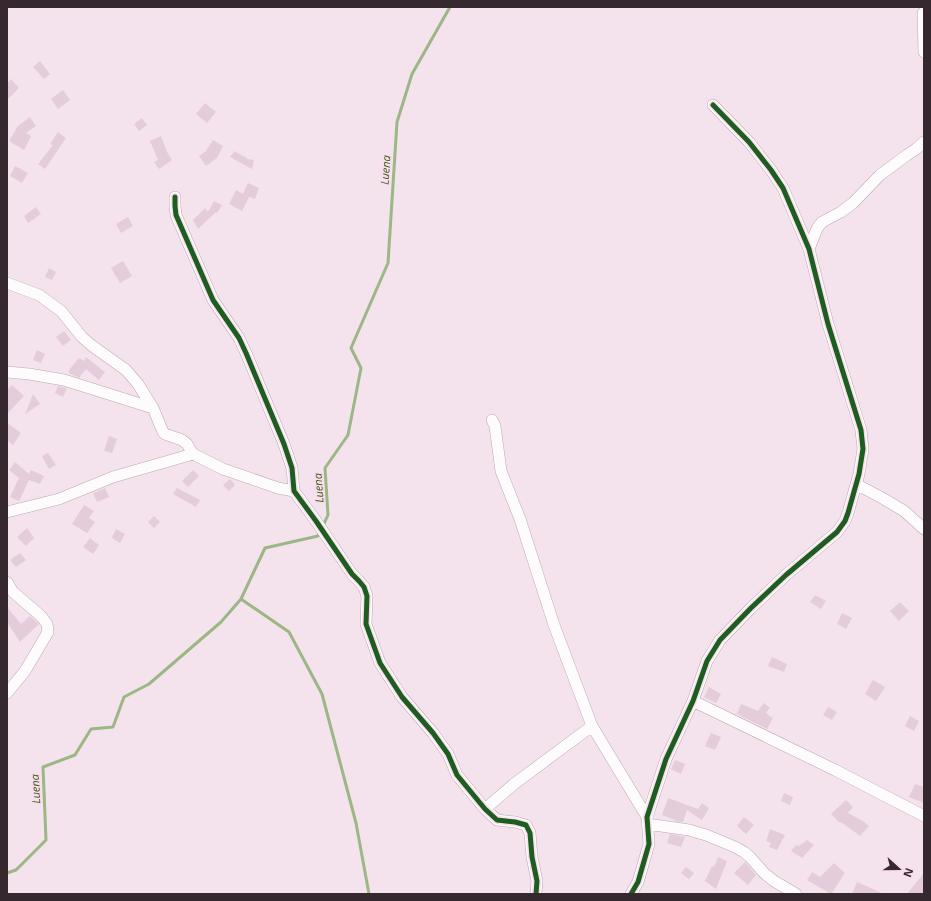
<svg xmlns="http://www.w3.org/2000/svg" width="931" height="901" font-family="'Open Sans',sans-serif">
<rect width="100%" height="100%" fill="#f4e3ec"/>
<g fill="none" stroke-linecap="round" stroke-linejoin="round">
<path stroke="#9bb786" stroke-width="3" d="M 323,526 L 328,515 L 325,468 L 348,435 L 361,368 L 351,348 L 388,263 L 397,122 L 412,74 L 450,7
M 241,599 L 289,632 L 322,694 L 356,823 L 369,894
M 7,873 L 16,870 L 46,840 L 43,767 L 75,755 L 91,729 L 113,727 L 124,697 L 149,684 L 221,622 L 241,599 L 265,548 L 318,536 L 320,531"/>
</g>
<path fill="#e4ccda" d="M 40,61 L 50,74 L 44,79 L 33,67 Z
M 11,79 L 19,88 L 7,100 L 7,84 Z
M 63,90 L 70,100 L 58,109 L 51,99 Z
M 205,103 L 216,112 L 207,123 L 196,114 Z
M 30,117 L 36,126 L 26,133 L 31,136 L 24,150 L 9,141 L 18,126 Z
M 142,118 L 147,125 L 139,131 L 134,124 Z
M 58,132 L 66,138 L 45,169 L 38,164 L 53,145 L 50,144 Z
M 161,136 L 167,152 L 172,160 L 159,169 L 154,162 L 158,160 L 150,141 Z
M 213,140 L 223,146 L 217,158 L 206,166 L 199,156 L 206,151 Z
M 234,151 L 247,158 L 247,159 L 254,160 L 252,169 L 230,157 L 231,155 L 232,155 Z
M 15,166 L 28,173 L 22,183 L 10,176 Z
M 248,183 L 259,188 L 255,199 L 244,195 L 249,197 L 242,211 L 229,204 L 236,190 L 243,194 Z
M 214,201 L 222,205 L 217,213 L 216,212 L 198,229 L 193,220 L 205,208 L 208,212 Z
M 36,207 L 41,214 L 28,223 L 24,216 Z
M 128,217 L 133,226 L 121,233 L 116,224 Z
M 123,261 L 132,276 L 120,283 L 111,268 Z
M 49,268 L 56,272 L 52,280 L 45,277 Z
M 64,331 L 71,340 L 63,346 L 56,337 Z
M 37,350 L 45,354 L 41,363 L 33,360 Z
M 86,357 L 105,372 L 99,380 L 86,369 L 79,378 L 69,373 L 69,370 L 79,358 L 84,361 Z
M 12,385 L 24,396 L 7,414 L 7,390 Z
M 58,386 L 67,388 L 63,397 L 55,393 Z
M 33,394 L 40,404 L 25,414 Z
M 7,423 L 21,433 L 13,445 L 7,440 Z
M 109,436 L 117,439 L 112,453 L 104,451 Z
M 48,453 L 56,465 L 49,469 L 42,456 Z
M 15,462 L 29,474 L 31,470 L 44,476 L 40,484 L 29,480 L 19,501 L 10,497 L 19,478 L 9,470 Z
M 193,470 L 199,476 L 188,487 L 182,481 Z
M 230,479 L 235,485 L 229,491 L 223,485 Z
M 105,488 L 109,497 L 97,502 L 93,493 Z
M 177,488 L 200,500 L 196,507 L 173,494 Z
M 84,505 L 94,511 L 89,518 L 95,522 L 87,533 L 72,524 Z
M 154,516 L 160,522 L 154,528 L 148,522 Z
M 27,528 L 34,538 L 26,546 L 17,537 Z
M 116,529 L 125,534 L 120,543 L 112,538 Z
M 90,538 L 99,545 L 93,554 L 83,547 Z
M 20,553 L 26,560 L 16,567 L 10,560 Z
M 815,595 L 826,601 L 821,609 L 810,602 Z
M 900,602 L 909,611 L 899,621 L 890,611 Z
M 7,607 L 21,624 L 30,616 L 39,624 L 20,642 L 7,622 Z
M 842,613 L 852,618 L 846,629 L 837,624 Z
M 772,657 L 787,664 L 784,672 L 768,666 Z
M 873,680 L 885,687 L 876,701 L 865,694 Z
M 709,687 L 721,694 L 716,703 L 704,697 Z
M 764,703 L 770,708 L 766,713 L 769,715 L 768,715 L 773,718 L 767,729 L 737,714 L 741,704 L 758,711 Z
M 828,707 L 837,712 L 832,720 L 823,715 Z
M 910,716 L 919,721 L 914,731 L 905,726 Z
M 711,733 L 721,737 L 715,750 L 705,746 Z
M 675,760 L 685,764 L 681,774 L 671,769 Z
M 915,784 L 924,787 L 924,803 L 909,797 Z
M 784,793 L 793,797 L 790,805 L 781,801 Z
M 668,798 L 698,809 L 702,803 L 709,808 L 702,820 L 687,810 L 683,822 L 674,821 L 675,820 L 662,815 Z
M 846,800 L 853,807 L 848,813 L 863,821 L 869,826 L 860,836 L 841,822 L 840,823 L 831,814 Z
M 744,817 L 754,825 L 746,834 L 737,826 Z
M 770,829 L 785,835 L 777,850 L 769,847 L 771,843 L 766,841 Z
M 670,834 L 685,837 L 681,847 L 667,843 Z
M 807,840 L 814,845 L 802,858 L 791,851 L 796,845 L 799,846 Z
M 718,857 L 727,861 L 716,889 L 705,881 L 712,866 L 714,867 Z
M 745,862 L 756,875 L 748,885 L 734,873 Z
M 834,863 L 845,873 L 831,894 L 807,880 L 812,872 L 820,877 Z
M 686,867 L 694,873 L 689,879 L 681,873 Z
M 924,873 L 924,894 L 907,894 Z
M 857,882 L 884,894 L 852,894 Z"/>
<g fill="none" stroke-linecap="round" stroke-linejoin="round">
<defs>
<path id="minor" d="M 923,13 L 924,52
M 175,197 L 175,206 L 176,215 L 213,300 L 239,338 L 246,353 L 284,444 L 292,468 L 294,491 L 316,521 L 352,574 L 359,581 L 364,587 L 367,596 L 366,624 L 380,663 L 402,697 L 433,733 L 448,754 L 457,775 L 485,809 L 497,820 L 515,822 L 526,825 L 530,833 L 532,857 L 537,881 L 536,894
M 809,249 L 816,231 L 818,227 L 822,222 L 841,212 L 853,203 L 880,175 L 907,155 L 916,149 L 924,142
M 7,283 L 39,295 L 61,311 L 82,337 L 91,345 L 126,370 L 138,384 L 153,408 L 163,432 L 165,434 L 182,440 L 187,444 L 193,454 L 223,469 L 278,488 L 294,491
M 7,372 L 29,374 L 64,380 L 153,408
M 492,420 L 495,426 L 501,471 L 520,519 L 554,625 L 592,726 L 647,817
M 856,484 L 884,499 L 904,511 L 924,529
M 7,512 L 59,499 L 113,477 L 193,454
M 7,582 L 13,592 L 41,616 L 47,624 L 48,632 L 25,671 L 7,693
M 693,701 L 835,770 L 924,816
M 485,809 L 514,784 L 592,726
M 647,824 L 689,830 L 706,835 L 735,847 L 744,852 L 750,857 L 764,873 L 774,881 L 796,894
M 631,894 L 638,882 L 649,844 L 647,817 L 666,759 L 693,701 L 707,661 L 720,640 L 751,608 L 786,575 L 837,532 L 845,521 L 848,513 L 859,474 L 863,449 L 861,430 L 828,324 L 809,249 L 783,188 L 771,170 L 749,142 L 713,105"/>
</defs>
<use href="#minor" stroke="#b8aab1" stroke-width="12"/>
<use href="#minor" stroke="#fdfbfc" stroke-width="11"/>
<defs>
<path id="cycleway" d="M 175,197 L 175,206 L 176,215 L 213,300 L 239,338 L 246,353 L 284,444 L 292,468 L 294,491 L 316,521 L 352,574 L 359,581 L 364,587 L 367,596 L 366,624 L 380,663 L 402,697 L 433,733 L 448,754 L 457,775 L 485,809 L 497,820 L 515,822 L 526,825 L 530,833 L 532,857 L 537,881 L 536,894
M 631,894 L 638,882 L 649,844 L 647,817 L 666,759 L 693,701 L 707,661 L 720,640 L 751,608 L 786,575 L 837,532 L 845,521 L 848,513 L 859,474 L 863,449 L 861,430 L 828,324 L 809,249 L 783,188 L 771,170 L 749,142 L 713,105"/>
</defs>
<use href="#cycleway" stroke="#fcdbed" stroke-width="8"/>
<use href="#cycleway" stroke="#1b5e20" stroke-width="5"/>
</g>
<g text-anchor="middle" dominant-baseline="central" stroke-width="3" stroke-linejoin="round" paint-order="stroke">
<g font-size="11" font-style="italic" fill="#366215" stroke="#fcdbed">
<text transform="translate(385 170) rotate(-86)">Luena</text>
<text transform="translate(318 488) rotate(-94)">Luena</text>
<text transform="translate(35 789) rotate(-93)">Luena</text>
</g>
</g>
<rect width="931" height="901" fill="none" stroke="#35282f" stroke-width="16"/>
<g transform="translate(899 869) rotate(111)" stroke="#fcdbed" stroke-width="3" paint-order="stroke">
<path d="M0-3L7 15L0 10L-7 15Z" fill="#35282f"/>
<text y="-6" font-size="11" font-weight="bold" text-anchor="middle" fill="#35282f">N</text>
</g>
</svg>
